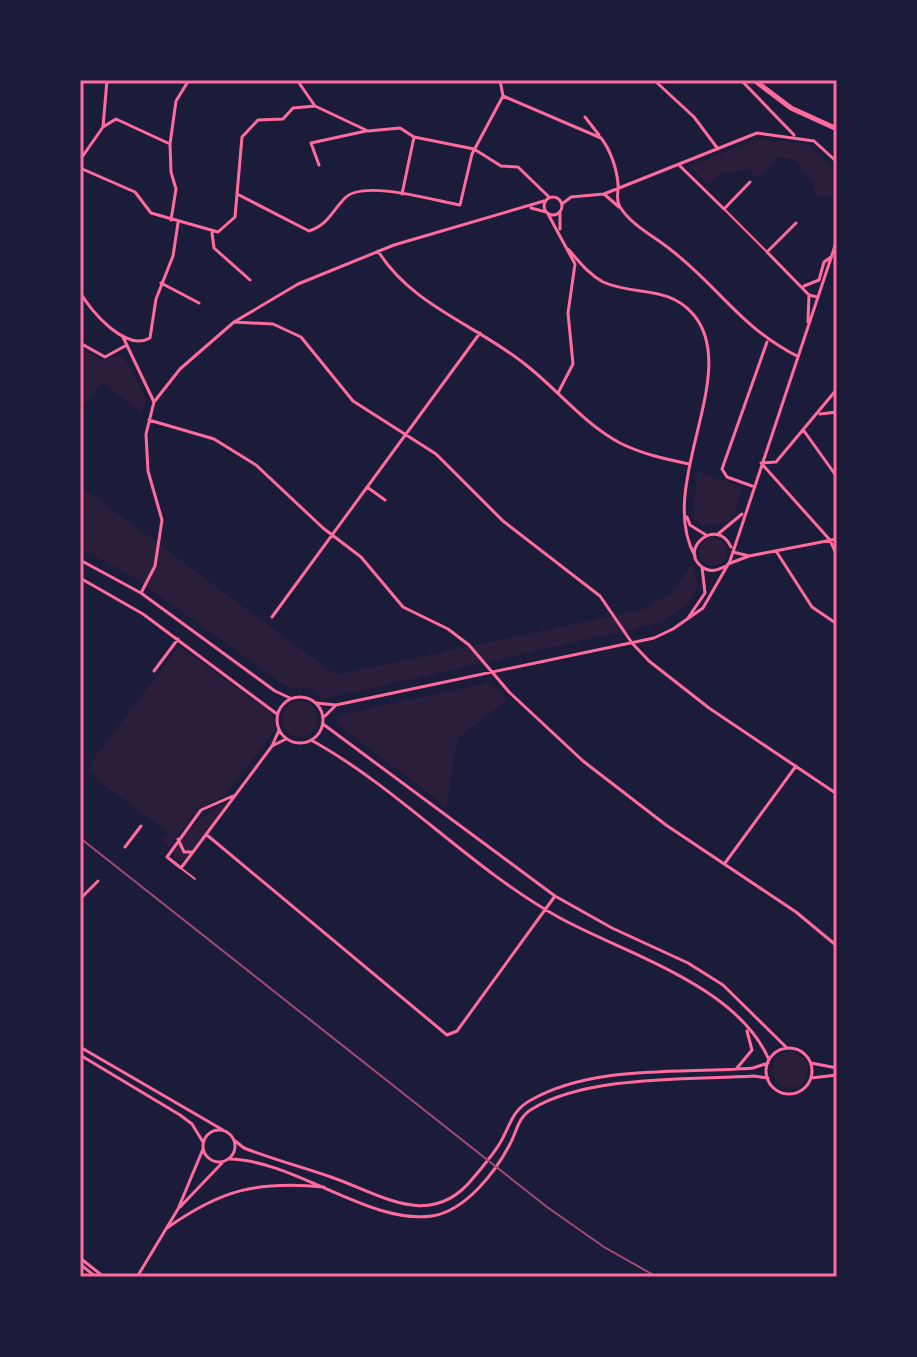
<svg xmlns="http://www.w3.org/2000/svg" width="917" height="1357" font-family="'Varela Round',sans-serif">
<rect width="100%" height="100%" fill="#1b1b3a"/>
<path fill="#2a1e3b" d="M 756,139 L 805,143 L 837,171 L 837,200 L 815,194 L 814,184 L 795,160 L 778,157 L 757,178 L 750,170 L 721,172 L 709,185 L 690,166 Z
M 82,348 L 102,360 L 122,355 L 147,400 L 141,412 L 102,383 L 80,411 Z
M 697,471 L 743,487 L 734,514 L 728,522 L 704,526 L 693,519 Z
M 80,486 L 336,675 L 645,609 L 675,591 L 691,564 C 708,594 684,608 660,623 L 323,699 L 309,688 L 289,688 L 130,575 L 80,548 Z
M699 552a14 14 0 1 1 28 0a14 14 0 1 1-28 0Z
M 179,646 L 272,713 L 275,730 L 223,798 L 198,808 L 169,847 L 162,842 L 168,832 L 100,782 L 90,769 L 91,763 Z
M 491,682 L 507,700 L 458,738 L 446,806 L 337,724 L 339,715 Z
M282 719a18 18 0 1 1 36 0a18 18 0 1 1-36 0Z
M 228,802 L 181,863 L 174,858 L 173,851 C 190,828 201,814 228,802 Z
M772 1070a18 18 0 1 1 36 0a18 18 0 1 1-36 0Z"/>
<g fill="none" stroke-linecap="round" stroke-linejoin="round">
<path stroke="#ff6b9d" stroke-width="2" d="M 182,869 L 195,879"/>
<path stroke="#ff6b9d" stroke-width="2" d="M 725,210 L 766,251"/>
<path stroke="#ff6b9d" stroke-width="3" d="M 297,80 L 315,106 L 368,131 L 400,128 L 414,137 L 474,149 L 501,166 L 518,167 L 549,197
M 654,80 L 694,117 L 718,149
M 741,80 L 794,135
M 503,96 L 601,138 C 610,149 617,169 618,184 C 619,192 615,199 620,207 C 633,227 654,236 671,250 C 718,286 740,327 797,356
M 585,117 L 599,135
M 103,127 L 107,80
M 80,160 L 103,127 L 116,119 L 170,144
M 319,165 L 311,143 L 366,131
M 680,166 L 724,209 L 750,182
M 80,168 L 135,192 L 151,213 L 218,232 L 235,217 L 242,137 L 258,120 L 283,119 L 293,108 L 315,106
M 402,194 L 414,137
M 604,194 L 757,133 L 814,141 L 837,162
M 239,195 L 309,231 C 328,225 332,211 345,198 C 363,179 436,201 460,205 L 472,154 L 503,96 L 500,80
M544 206a9 9 0 1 1 18 0a9 9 0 1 1-18 0Z
M 562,204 L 571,197 L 604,194 L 619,207
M 531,208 L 546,212
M 548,214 L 575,264 L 568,313 L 573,364 L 558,393
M 171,220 L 176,189 L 171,172 L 170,144 L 176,101 L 189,80
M 796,223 L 767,252 L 809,295 L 817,297
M 560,229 L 560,212
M 212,233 L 214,248 L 250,280
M 568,249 C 579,261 588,274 603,282 C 634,296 668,285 693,314 C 743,372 655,485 695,556
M 378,251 C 412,306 477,325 526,365 C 558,390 583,423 620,443 C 642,454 665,459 689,464
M 161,283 L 199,303
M 804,286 L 819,280 L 824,262 L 831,257
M 80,292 C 91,312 126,352 150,338 L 156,299 L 173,256 L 178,223
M 234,322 L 273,324 L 301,337 L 353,401 L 436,454 L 503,521 L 600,596 L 632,643 L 649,661 L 709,708 L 837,794
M 808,322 L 809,295
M 123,337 L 154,402
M 80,343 L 105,357 L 125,346
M 820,414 L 837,412
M 149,420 L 214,439 L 256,465 L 323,528 L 361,557 L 403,607 L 448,629 L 469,645 L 509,692 L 583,761 L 666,825 L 796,912 L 837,946
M 804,431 L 837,477
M 761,463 L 830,540 L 837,556
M 761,463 L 776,462 L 837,389
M 752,486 L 727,477 L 722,469 L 767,342
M 367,487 L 385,500
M 687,517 L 690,525 L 706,535
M 718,534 L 742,514
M 776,551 L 812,607 L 837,624
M 733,552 L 749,556
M 80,560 L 141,593 L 275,691 L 290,698
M 728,564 L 749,556 L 837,539
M 726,566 C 718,570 710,573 702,567 C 678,549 717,516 731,547
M 80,578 L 143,614 L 277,714
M 141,593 L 155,566 L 162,520 L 148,471 L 146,434 L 154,402 L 180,369 L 234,322 L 298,284 L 394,245 L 544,201
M 272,617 L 480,333
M 688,618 L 705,593 L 702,567
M 154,671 L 178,639
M277 720a23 23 0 1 1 46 0a23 23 0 1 1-46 0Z
M 316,703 L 336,705 L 654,638 L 673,629 L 703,608 L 730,561 L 837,240
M 325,716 L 336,705
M 323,724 L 555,896 L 612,928 L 688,963 L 723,985 L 787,1048
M 311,740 C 400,789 471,869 560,918 C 626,954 738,986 769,1060
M 272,746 L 286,739
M 233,796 L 201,810 L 167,857 L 181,868 L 272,746 L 279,730
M 207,835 L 447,1035 L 457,1031 L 555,896
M 178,839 L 184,852 L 193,852
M 125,847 L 141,826
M 725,863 L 796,766
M 80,899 L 98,881
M 80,1047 L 223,1130
M766 1071a23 23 0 1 1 46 0a23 23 0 1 1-46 0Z
M 80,1055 L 180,1115 L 192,1124 L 203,1142
M 811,1063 L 837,1068
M 737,1068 L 752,1050 L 747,1031
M 811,1078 L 837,1075
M203 1146a16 16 0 1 1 32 0a16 16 0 1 1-32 0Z
M 234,1140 L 244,1148 C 272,1159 302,1167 331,1177 C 381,1194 431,1232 474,1177 C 483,1166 493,1155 500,1143 C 510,1126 512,1110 531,1100 C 595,1064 682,1074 753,1068 L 768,1063
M 229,1159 C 295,1160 369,1225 432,1216 C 465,1211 495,1173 510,1144 C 517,1131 518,1117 532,1109 C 588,1075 689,1080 754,1076 L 768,1078
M 180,1207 L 222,1163
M 167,1228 C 222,1189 257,1181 324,1187
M 80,1258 L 104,1277
M 80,1264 L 96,1277
M 137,1277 L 178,1209 L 203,1149"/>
<path stroke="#ff6b9d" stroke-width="5" d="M 754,80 L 791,108 L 837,129"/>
<path stroke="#a44b75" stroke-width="2" d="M 80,838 L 547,1207 L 604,1247 L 657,1277"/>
</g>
<rect width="917" height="1357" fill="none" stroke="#1b1b3a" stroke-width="164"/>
<rect x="82" y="82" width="753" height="1193" fill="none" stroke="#ff6b9d" stroke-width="3"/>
</svg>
